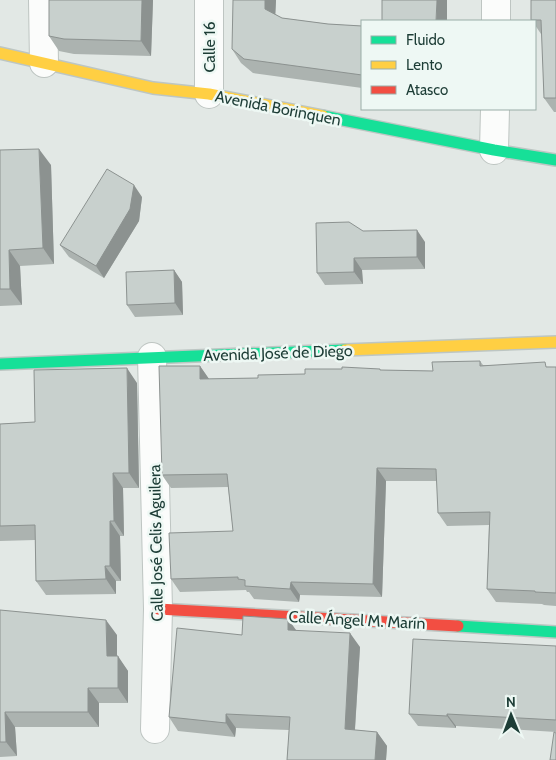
<svg xmlns="http://www.w3.org/2000/svg" width="556" height="760" font-family="Cabin,sans-serif">
<rect width="100%" height="100%" fill="#e2e8e5"/>
<g fill="none" stroke-linecap="round" stroke-linejoin="round">
<defs>
<path id="street" d="M 43,0 L 44,63
M 209,0 L 209,94
M 496,21 L 496,0
M 494,150 L 495,109
M 152,357 L 158,609 L 155,729"/>
<path id="fast" d="M 323,116 L 494,150 L 556,160
M 0,364 L 345,350
M 458,626 L 556,632"/>
<path id="slow" d="M 0,53 L 153,88 L 209,94 L 323,116
M 345,350 L 556,342"/>
<path id="jam" d="M 158,609 L 458,626"/>
</defs>
<use href="#street" stroke="#bec5c2" stroke-width="30"/>
<use href="#fast" stroke="#bdc6c3" stroke-width="14"/>
<use href="#slow" stroke="#bdc6c3" stroke-width="14"/>
<use href="#jam" stroke="#bdc6c3" stroke-width="14"/>
<use href="#street" stroke="#fbfcfb" stroke-width="28"/>
<use href="#fast" stroke="#16e098" stroke-width="11"/>
<use href="#slow" stroke="#ffcf43" stroke-width="11"/>
<use href="#jam" stroke="#f24e42" stroke-width="11"/>
</g>
<path fill="#acb3b0" d="M 153,0 L 151,56 L 74,54 L 59,51 L 49,36 Z
M 276,0 L 275,14 L 282,18 L 328,24 L 362,26 L 362,88 L 253,73 L 241,63 L 232,49 Z
M 556,0 L 556,112 L 554,112 L 544,98 L 542,34 L 541,34 L 535,25 L 535,21 L 532,21 L 531,20 Z
M 0,150 L 51,165 L 54,264 L 20,266 L 22,305 L 0,306 Z
M 142,197 L 139,221 L 104,278 L 69,257 L 60,245 Z
M 363,231 L 425,242 L 425,269 L 362,270 L 363,284 L 325,285 L 317,273 Z
M 174,270 L 182,282 L 183,315 L 135,317 L 127,305 Z
M 480,361 L 483,365 L 556,367 L 556,606 L 544,605 L 542,604 L 496,602 L 487,589 L 489,525 L 447,526 L 438,513 L 437,481 L 386,481 L 382,597 L 300,595 L 299,602 L 254,599 L 249,592 L 247,592 L 246,590 L 180,592 L 171,579 L 233,531 L 228,487 L 171,488 L 162,475 L 200,366 L 209,379 L 258,378 L 381,370 L 433,371 Z
M 137,383 L 139,488 L 123,488 L 124,536 L 120,536 L 121,581 L 116,581 L 116,594 L 46,595 L 36,581 L 35,540 L 0,541 L 0,424 L 35,422 Z
M 0,610 L 117,635 L 117,656 L 128,671 L 128,703 L 99,703 L 99,727 L 15,727 L 17,756 L 0,757 Z
M 288,619 L 296,630 L 360,647 L 355,730 L 377,732 L 387,746 L 386,760 L 287,760 L 289,730 L 236,728 L 235,737 L 178,731 L 169,717 L 242,635 Z
M 556,646 L 556,732 L 456,726 L 456,728 L 418,726 L 409,714 Z"/>
<path fill="#8c9290" d="M 142,0 L 153,0 L 151,56 L 141,41 Z
M 265,0 L 276,0 L 275,23 L 265,9 Z
M 437,0 L 447,0 L 447,21 L 436,21 Z
M 39,149 L 51,165 L 54,264 L 43,248 Z
M 134,185 L 142,197 L 139,221 L 104,278 L 96,266 Z
M 417,230 L 425,242 L 425,269 L 417,257 Z
M 9,250 L 20,266 L 22,305 L 10,289 Z
M 354,258 L 362,270 L 363,284 L 354,272 Z
M 174,270 L 182,282 L 183,315 L 175,303 Z
M 200,366 L 209,379 L 200,379 Z
M 127,368 L 137,383 L 139,488 L 129,473 Z
M 377,468 L 386,481 L 382,597 L 373,584 Z
M 113,473 L 123,488 L 124,536 L 114,521 Z
M 110,521 L 120,536 L 121,581 L 110,566 Z
M 105,566 L 116,581 L 116,594 L 106,579 Z
M 291,582 L 300,595 L 299,602 L 290,589 Z
M 288,619 L 298,633 L 288,630 Z
M 106,620 L 117,635 L 117,671 L 107,656 Z
M 350,633 L 360,647 L 354,743 L 345,729 Z
M 118,656 L 128,671 L 128,703 L 118,688 Z
M 88,688 L 99,703 L 99,727 L 88,712 Z
M 5,712 L 15,727 L 17,756 L 6,742 Z
M 226,714 L 236,728 L 235,737 L 226,723 Z
M 447,714 L 456,726 L 456,728 L 447,716 Z
M 377,732 L 387,746 L 386,760 L 375,760 Z"/>
<path fill="#c8d0cd" stroke="#8c9290" d="M 49,0 L 142,0 L 141,41 L 64,39 L 49,36 Z
M 233,0 L 265,0 L 265,9 L 282,18 L 328,24 L 362,26 L 362,75 L 244,59 L 232,49 Z
M 382,0 L 437,0 L 436,21 L 382,21 Z
M 531,0 L 556,0 L 556,98 L 544,98 L 541,20 L 531,20 Z
M 39,149 L 43,248 L 9,250 L 10,289 L 0,289 L 0,150 Z
M 107,169 L 134,185 L 130,209 L 96,266 L 60,245 Z
M 349,222 L 363,231 L 417,230 L 417,257 L 354,258 L 354,272 L 317,273 L 316,223 Z
M 174,270 L 175,303 L 127,305 L 126,272 Z
M 480,361 L 480,366 L 545,362 L 546,367 L 556,367 L 556,593 L 535,592 L 535,591 L 487,589 L 490,512 L 438,513 L 436,469 L 377,468 L 373,584 L 291,582 L 290,589 L 245,586 L 245,580 L 238,579 L 238,577 L 171,579 L 169,533 L 233,531 L 227,474 L 162,475 L 159,366 L 200,366 L 200,379 L 258,378 L 258,375 L 305,374 L 305,369 L 342,369 L 342,367 L 380,369 L 380,370 L 433,371 L 432,362 Z
M 127,368 L 129,473 L 113,473 L 114,521 L 110,521 L 110,566 L 105,566 L 106,579 L 36,581 L 35,525 L 0,526 L 0,424 L 35,422 L 34,370 Z
M 0,610 L 106,620 L 107,656 L 118,656 L 118,688 L 88,688 L 88,712 L 5,712 L 6,742 L 0,742 Z
M 243,616 L 288,619 L 288,630 L 350,633 L 345,729 L 377,732 L 375,760 L 287,760 L 290,717 L 226,714 L 226,723 L 169,717 L 177,628 L 242,635 Z
M 413,639 L 556,646 L 556,720 L 447,714 L 447,716 L 409,714 Z
M 554,732 L 556,733 L 556,760 L 550,760 Z"/>
<g text-anchor="middle" dominant-baseline="central" stroke-width="5" stroke-linejoin="round" paint-order="stroke">
<g font-size="16" fill="#1d3d36" stroke="#eef8f4">
<text transform="translate(209 47) rotate(-90)">Calle 16</text>
<text transform="translate(278 108) rotate(11)">Avenida Borinquen</text>
<text transform="translate(278 353) rotate(-2)">Avenida José de Diego</text>
<text transform="translate(156 543) rotate(-91)">Calle José Celis Aguilera</text>
<text transform="translate(357 620) rotate(3)">Calle Ángel M. Marín</text>
</g>
</g>
<rect x="361" y="20" width="175" height="90" fill="#eef8f4" stroke="#9aada8"/>
<rect x="371" y="36" width="25" height="8" fill="#16e098" stroke="#9aada8"/>
<text x="406" y="45" font-size="15" fill="#1d3d36">Fluido</text>
<rect x="371" y="61" width="25" height="8" fill="#ffcf43" stroke="#9aada8"/>
<text x="406" y="70" font-size="15" fill="#1d3d36">Lento</text>
<rect x="371" y="86" width="25" height="8" fill="#f24e42" stroke="#9aada8"/>
<text x="406" y="95" font-size="15" fill="#1d3d36">Atasco</text>
<g transform="translate(511 715) rotate(359)" stroke="#eef8f4" stroke-width="4" paint-order="stroke">
<path d="M0-4L9 19L0 12L-9 19Z" fill="#1d3d36"/>
<text y="-8" font-size="14" font-weight="bold" text-anchor="middle" fill="#1d3d36">N</text>
</g>
</svg>
